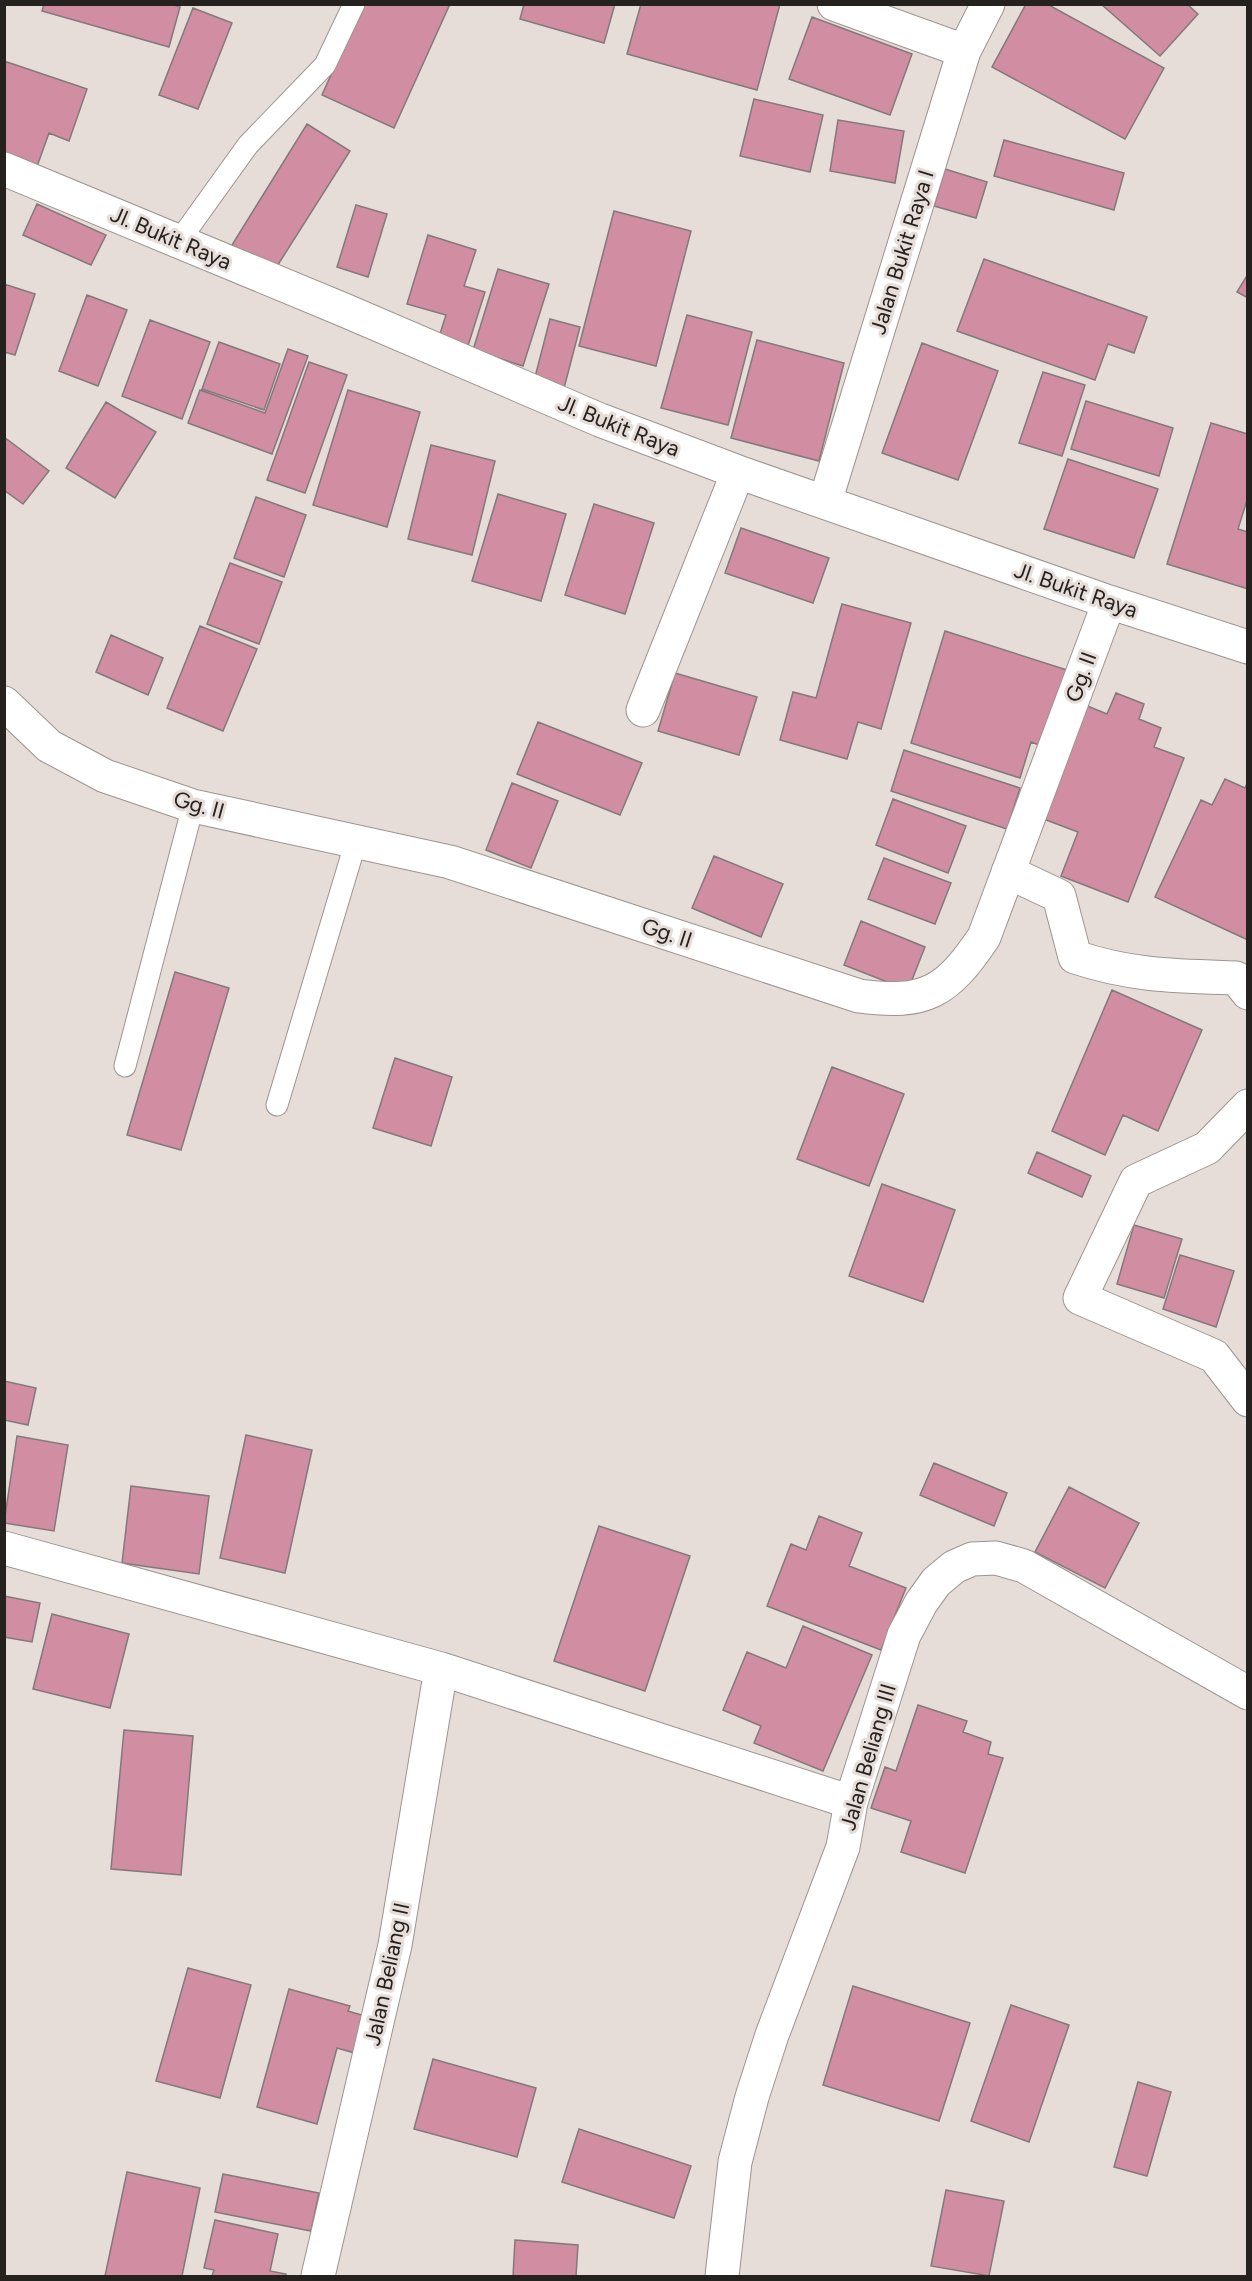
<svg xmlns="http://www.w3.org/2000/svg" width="1252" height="2281" font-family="Figtree,sans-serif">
<rect width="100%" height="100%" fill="#e6dcd8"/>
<path fill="#d18da2" stroke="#83797b" stroke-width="1.5" d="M 44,4 L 171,4 L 180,7 L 169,47 L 42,11 Z
M 363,4 L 450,4 L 394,128 L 322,95 Z
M 524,4 L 615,4 L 604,43 L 520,19 Z
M 641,4 L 780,4 L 757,90 L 627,54 Z
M 1026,4 L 1047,4 L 1164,68 L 1125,139 L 992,67 Z
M 1101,4 L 1187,4 L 1198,14 L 1160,56 Z
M 193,8 L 232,23 L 198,109 L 159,95 Z
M 812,17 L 912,54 L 890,115 L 789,79 Z
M 4,61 L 87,89 L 69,141 L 49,133 L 35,172 L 4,161 Z
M 754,99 L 823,115 L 810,172 L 740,156 Z
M 838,120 L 904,131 L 895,183 L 830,171 Z
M 307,124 L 350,151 L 274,271 L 232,245 Z
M 1004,140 L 1124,173 L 1114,210 L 994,176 Z
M 945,169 L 987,182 L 976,218 L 934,206 Z
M 37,204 L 106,235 L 91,265 L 23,235 Z
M 356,205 L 387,214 L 368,277 L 337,267 Z
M 614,211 L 691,231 L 656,366 L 579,346 Z
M 428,235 L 476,250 L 464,286 L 485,292 L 466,352 L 437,343 L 446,315 L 407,304 Z
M 984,259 L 1147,317 L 1134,353 L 1108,344 L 1095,380 L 957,331 Z
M 498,269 L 549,284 L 523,366 L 473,350 Z
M 1248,274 L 1248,298 L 1237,292 Z
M 4,284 L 35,294 L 15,355 L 4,352 Z
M 87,295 L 127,310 L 98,386 L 59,371 Z
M 687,315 L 752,332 L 728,425 L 661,408 Z
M 550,319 L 580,327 L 563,392 L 533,385 Z
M 150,320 L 210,342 L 182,419 L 122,396 Z
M 757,340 L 844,363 L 819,461 L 731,438 Z
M 219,342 L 280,364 L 264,410 L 202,389 Z
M 922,343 L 998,371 L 958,480 L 882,453 Z
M 288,349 L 308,356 L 272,454 L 188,423 L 200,390 L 265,413 Z
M 309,362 L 347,375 L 305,493 L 267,480 Z
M 1043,372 L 1085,385 L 1062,456 L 1019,443 Z
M 348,390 L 420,412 L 387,527 L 313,505 Z
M 1086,401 L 1173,428 L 1159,476 L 1071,449 Z
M 106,402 L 156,432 L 115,498 L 66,468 Z
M 1211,423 L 1248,434 L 1248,497 L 1238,529 L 1248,532 L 1248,589 L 1167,564 Z
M 4,437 L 49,471 L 23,504 L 4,490 Z
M 431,445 L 495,461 L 472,555 L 408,539 Z
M 1068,459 L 1158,489 L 1134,558 L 1044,529 Z
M 498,494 L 566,514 L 541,601 L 472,581 Z
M 256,497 L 306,515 L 284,577 L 234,558 Z
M 594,504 L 654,523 L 625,614 L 565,595 Z
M 741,528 L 829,558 L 813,603 L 725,573 Z
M 230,563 L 282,582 L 259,644 L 207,624 Z
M 842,604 L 911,623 L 881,729 L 858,722 L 847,759 L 780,740 L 793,692 L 816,698 Z
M 200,626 L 257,649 L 223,731 L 167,708 Z
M 945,631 L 1067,670 L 1042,746 L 1031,742 L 1020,778 L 911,743 Z
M 111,635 L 163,658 L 148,695 L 96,672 Z
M 675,673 L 757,697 L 739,755 L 658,731 Z
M 1116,693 L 1144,704 L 1139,719 L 1161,728 L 1154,747 L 1184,758 L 1128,902 L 1061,876 L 1078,832 L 1041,818 L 1085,705 L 1107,714 Z
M 538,722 L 642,763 L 620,815 L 517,774 Z
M 904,750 L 1020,788 L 1007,829 L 891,791 Z
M 1225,779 L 1245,788 L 1248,781 L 1248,940 L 1155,897 L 1201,800 L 1212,805 Z
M 512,783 L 558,801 L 531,868 L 486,850 Z
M 893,799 L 966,826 L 948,873 L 876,845 Z
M 714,856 L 783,884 L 761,937 L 692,908 Z
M 884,858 L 951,883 L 935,924 L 868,899 Z
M 861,921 L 925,947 L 908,990 L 844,965 Z
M 175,972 L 229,988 L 181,1150 L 127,1135 Z
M 1112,990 L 1202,1030 L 1158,1131 L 1123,1115 L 1105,1155 L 1052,1131 Z
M 395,1058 L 452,1077 L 431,1146 L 373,1128 Z
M 832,1067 L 904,1094 L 869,1186 L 797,1159 Z
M 1037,1152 L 1091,1176 L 1082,1197 L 1028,1173 Z
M 882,1184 L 955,1210 L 923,1302 L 849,1276 Z
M 1134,1225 L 1182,1239 L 1164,1298 L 1117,1284 Z
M 1180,1255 L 1234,1271 L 1216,1327 L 1163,1309 Z
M 4,1381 L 36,1388 L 28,1425 L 4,1420 Z
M 246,1435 L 312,1450 L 285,1573 L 220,1558 Z
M 17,1436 L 68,1445 L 54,1531 L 4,1523 Z
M 934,1463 L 1007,1493 L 994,1526 L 920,1495 Z
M 131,1486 L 209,1496 L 199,1574 L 122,1563 Z
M 1069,1487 L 1139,1523 L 1105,1588 L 1035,1552 Z
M 819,1516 L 862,1533 L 849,1566 L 906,1588 L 881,1650 L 767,1606 L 791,1544 L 806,1550 Z
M 599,1526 L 690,1556 L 645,1691 L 554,1661 Z
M 4,1596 L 40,1603 L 32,1642 L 4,1637 Z
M 52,1614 L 129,1634 L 110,1708 L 33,1689 Z
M 803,1626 L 872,1655 L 823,1771 L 754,1743 L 761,1726 L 723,1710 L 747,1652 L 786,1668 Z
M 918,1705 L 967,1721 L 963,1732 L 991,1742 L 988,1754 L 1003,1758 L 965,1873 L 901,1852 L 911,1821 L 871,1808 L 885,1767 L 896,1771 Z
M 124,1730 L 193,1736 L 181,1875 L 111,1869 Z
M 188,1968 L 251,1985 L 220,2098 L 156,2081 Z
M 853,1986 L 970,2023 L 939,2121 L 823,2085 Z
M 289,1989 L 350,2006 L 348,2011 L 368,2017 L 358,2054 L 337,2048 L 317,2124 L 257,2107 Z
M 1011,2005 L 1069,2025 L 1029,2142 L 971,2121 Z
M 433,2059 L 536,2088 L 517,2157 L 414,2129 Z
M 1138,2082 L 1171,2092 L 1147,2176 L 1114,2167 Z
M 579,2129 L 691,2166 L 674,2218 L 562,2182 Z
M 127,2172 L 200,2188 L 182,2276 L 105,2276 Z
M 223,2174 L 319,2193 L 311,2231 L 215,2212 Z
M 946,2190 L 1004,2201 L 989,2276 L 931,2266 Z
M 215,2220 L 278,2234 L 270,2271 L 286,2274 L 286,2276 L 212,2276 L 214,2270 L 204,2268 Z
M 515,2240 L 578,2245 L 576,2276 L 513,2276 Z"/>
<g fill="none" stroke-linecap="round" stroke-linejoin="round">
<defs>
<path id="service" d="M 179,241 L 248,145 L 325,65 L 354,4
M 125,1066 L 193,806
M 277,1105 L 356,841"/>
<path id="minor" d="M 834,4 L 964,51
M 4,169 L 344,310 L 600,420 L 738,472 L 1109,602 L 1248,647
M 825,502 L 964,51 L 988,4
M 4,703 L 49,746 L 105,776 L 193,806 L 450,862 L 859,996 C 926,1005 947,992 984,937 L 1109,602
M 643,710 L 738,472
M 1008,872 L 1059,896 L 1075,957 C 1132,976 1176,976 1236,978 L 1248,993
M 1248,1106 L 1207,1148 L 1136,1181 L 1080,1298 L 1214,1356 L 1248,1400
M 4,1548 L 441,1669 L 851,1802
M 318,2276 L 395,1945 L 441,1669
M 722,2276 L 735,2162 L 752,2097 L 772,2035 L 843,1847 L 851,1802 L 904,1635 L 921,1603 L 936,1582 L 954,1567 L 972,1559 L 996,1558 L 1024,1566 L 1248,1693"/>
</defs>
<use href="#service" stroke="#9d9490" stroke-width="23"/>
<use href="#minor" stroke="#9d9490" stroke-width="35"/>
<use href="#service" stroke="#fff" stroke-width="21"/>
<use href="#minor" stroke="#fff" stroke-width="33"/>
</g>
<g text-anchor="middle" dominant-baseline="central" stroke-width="6" stroke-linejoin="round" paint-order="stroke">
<g font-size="22" fill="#25211f" stroke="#e6dcd8">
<text transform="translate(171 238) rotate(23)">Jl. Bukit Raya</text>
<text transform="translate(902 252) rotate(-73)">Jalan Bukit Raya I</text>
<text transform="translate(619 426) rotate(22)">Jl. Bukit Raya</text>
<text transform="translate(1076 590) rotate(19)">Jl. Bukit Raya</text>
<text transform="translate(1081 677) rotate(-70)">Gg. II</text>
<text transform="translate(199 805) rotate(15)">Gg. II</text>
<text transform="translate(667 933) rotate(18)">Gg. II</text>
<text transform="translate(868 1757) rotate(-74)">Jalan Beliang III</text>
<text transform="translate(387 1974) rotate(-78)">Jalan Beliang II</text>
</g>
</g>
<rect width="1252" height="2281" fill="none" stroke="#25211f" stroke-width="12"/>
</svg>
